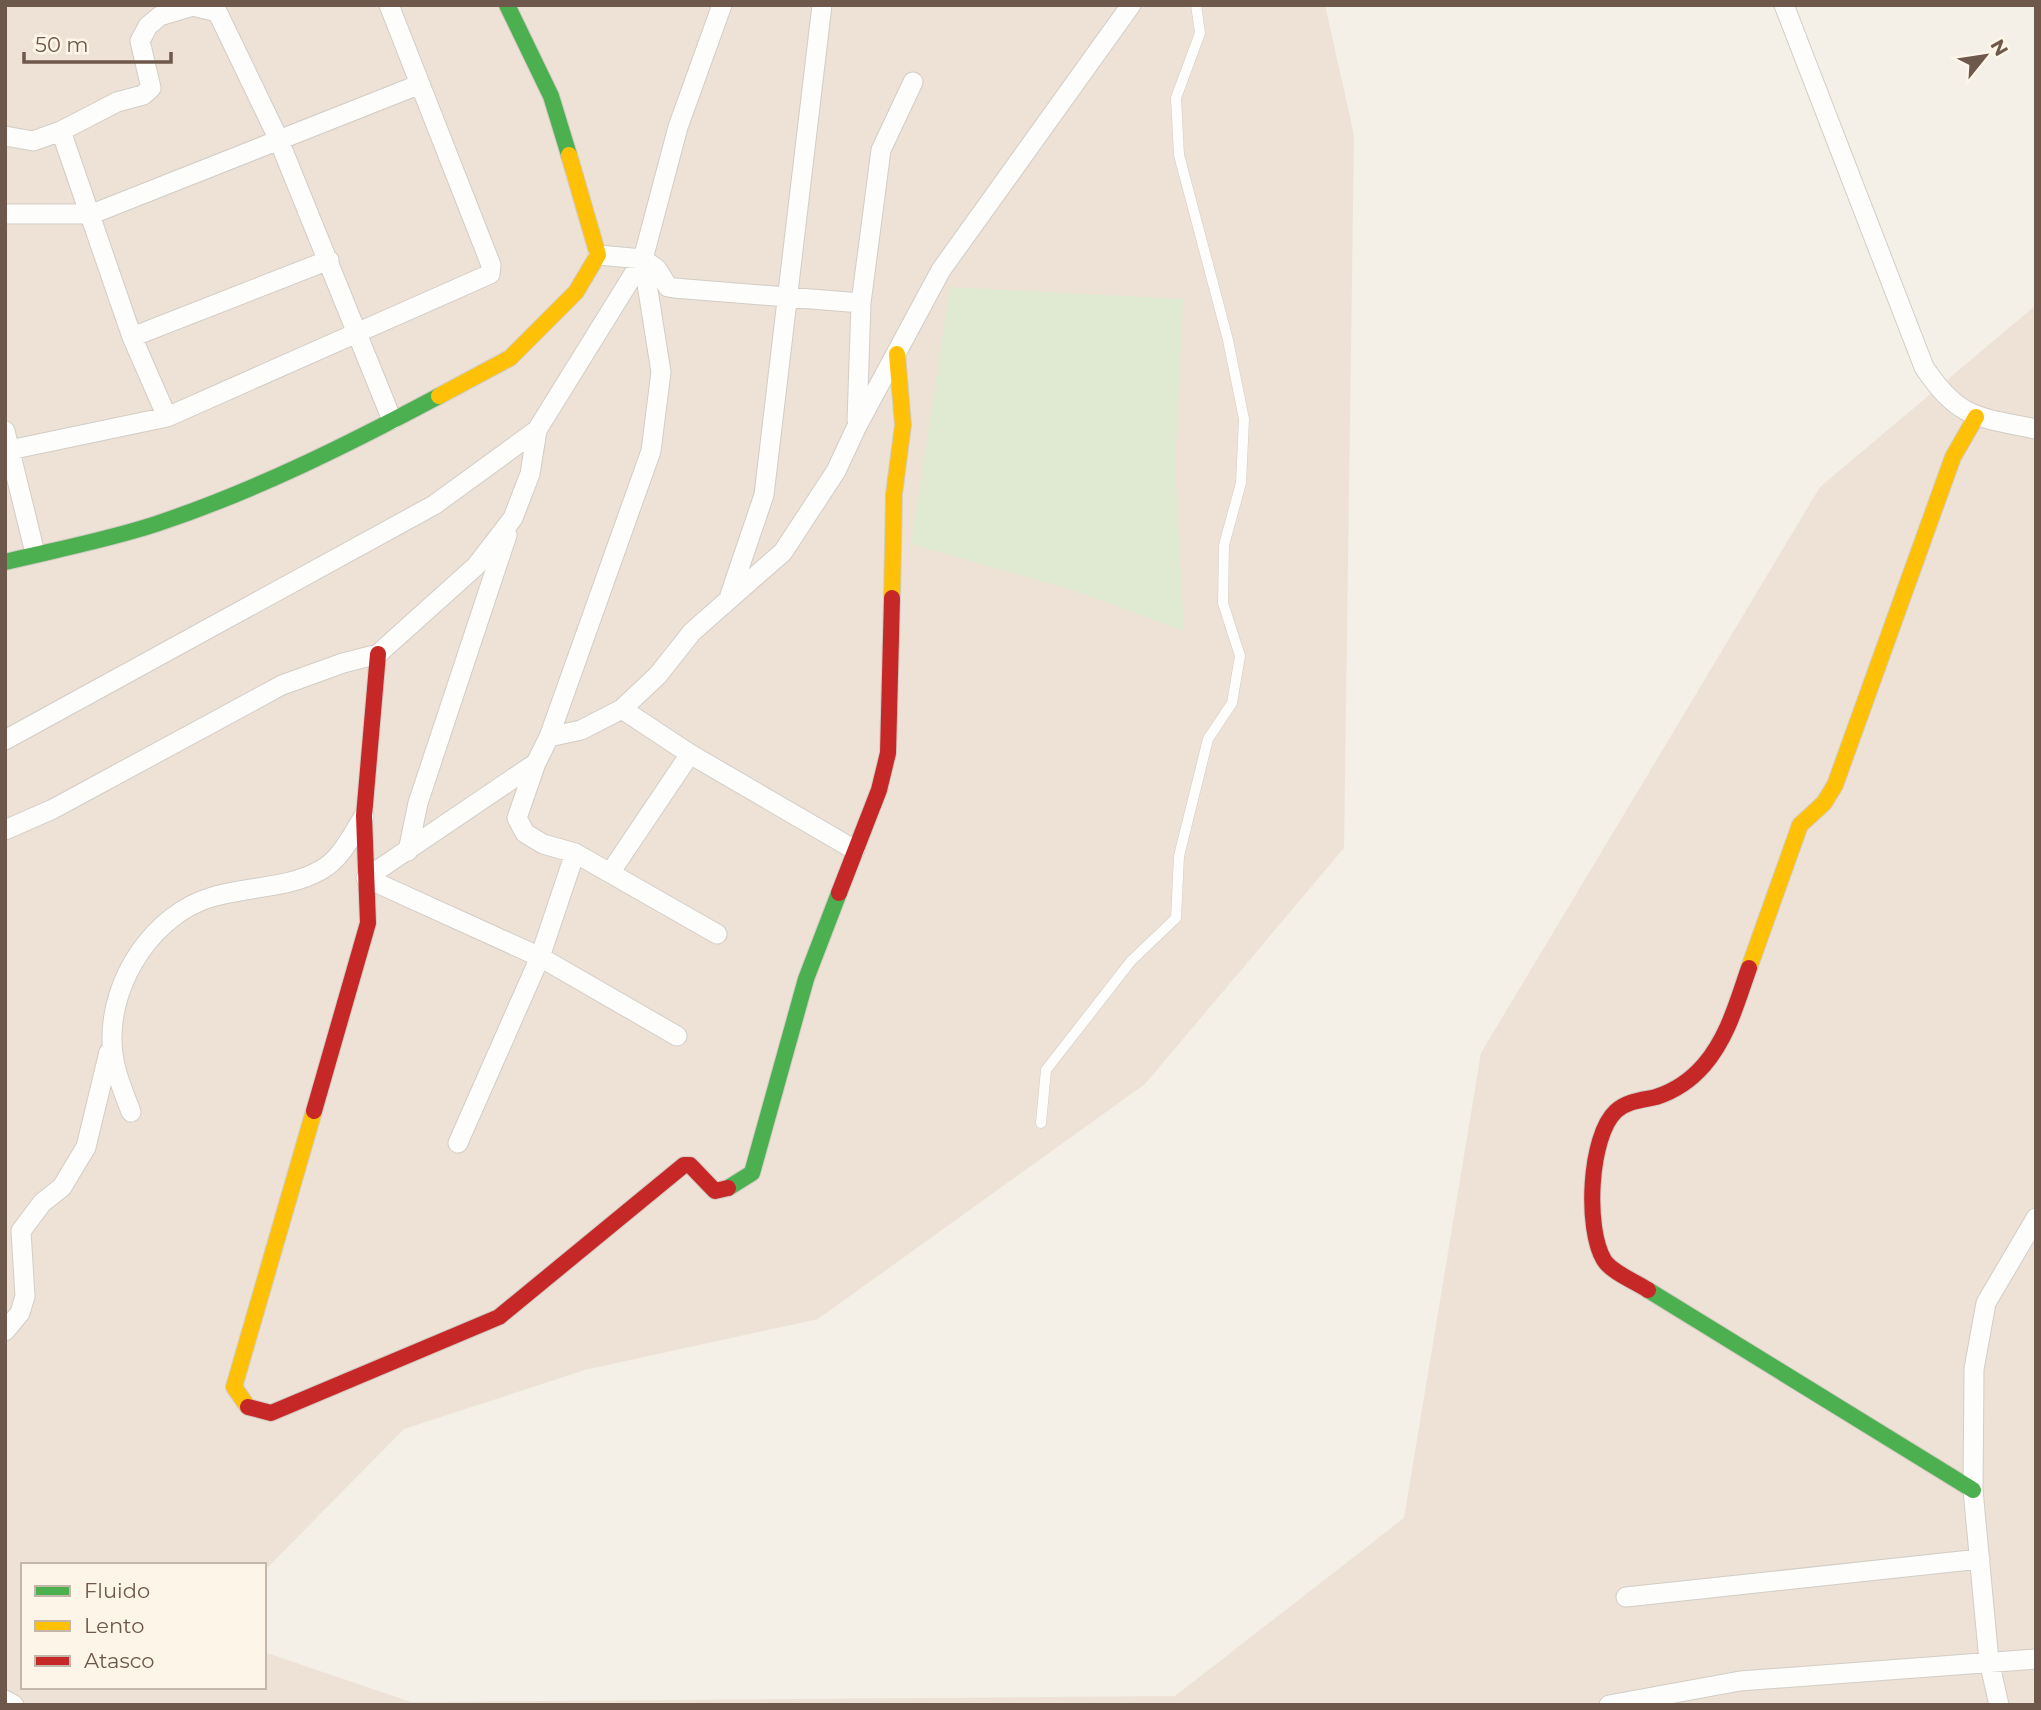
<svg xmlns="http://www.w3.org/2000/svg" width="2041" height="1710" font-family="Montserrat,sans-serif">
<rect width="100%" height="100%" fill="#f4f0e7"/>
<path fill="#ede2d5" d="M 5,5 L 1325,5 L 1354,135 L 1344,848 L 1145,1084 L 818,1319 L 585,1370 L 404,1429 L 264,1571 L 264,1565 L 23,1565 L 23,1687 L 264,1687 L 264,1652 L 411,1702 L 1175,1696 L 1404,1518 L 1481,1053 L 1820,487 L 2036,305 L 2036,1705 L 5,1705 Z"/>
<path fill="#e0ead3" d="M 950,287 L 1183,299 L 1175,466 L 1184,631 L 1072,590 L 911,544 Z"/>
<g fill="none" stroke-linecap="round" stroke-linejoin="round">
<defs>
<path id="lane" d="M 1041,1123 L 1046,1070 L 1131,961 L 1176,918 L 1179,856 L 1208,739 L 1232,703 L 1240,656 L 1223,603 L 1224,545 L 1241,483 L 1244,419 L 1228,340 L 1179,155 L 1176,98 L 1200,33 L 1196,5"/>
<path id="street" d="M 214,5 L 278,138 L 392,420
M 1784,5 L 1924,367 C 1958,419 1978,417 2036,429
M 61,131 L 132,337 L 167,417
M 5,136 L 33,141 L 61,131 L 117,102 L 143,95 L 151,88 L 140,41 L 148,26 L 160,16 L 193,6 L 217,12
M 5,214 L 92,214 L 418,85
M 643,259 L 657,269 L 668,287 L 674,288 L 861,303 L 881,150 L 913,82
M 132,337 L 329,260
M 857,421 L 861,303
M 5,431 L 35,553
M 5,451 L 167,417 L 490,274 L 491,265 L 389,5
M 730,595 L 764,495 L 822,5
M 622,709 L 690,754 L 855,850
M 549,737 L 581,730 L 622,709 L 658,675 L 692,632 L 783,552 L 836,471 L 857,426 L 941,270 L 1131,5
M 5,740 L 434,505 L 537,430 L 643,259 L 678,127 L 722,5
M 536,763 L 517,818 L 525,833 L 543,844 L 575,853 L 717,934
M 5,830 L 53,809 L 282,685 L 343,663 L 378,654 L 476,566 L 513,518 L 530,474 L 537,430
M 408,851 L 418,803 L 507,535
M 610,873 L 690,754
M 366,878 L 536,763 L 549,737 L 651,451 L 661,372 L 643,259 L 598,255
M 366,878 L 540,957 L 677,1036
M 131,1112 C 122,1088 112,1066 112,1040 C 111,979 154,914 212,897 C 249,886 287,889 321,870 C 341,859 352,835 364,816
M 458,1143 L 540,957 L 575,853
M 5,1331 L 20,1313 L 25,1296 L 21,1231 L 42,1203 L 62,1187 L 86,1147 L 109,1052
M 1626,1597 L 1980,1559
M 5,1700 L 14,1705
M 1609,1705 L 1740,1681 L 2036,1659
M 1999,1705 L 1989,1661 L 1973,1490 L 1974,1369 L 1986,1303 L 2036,1218"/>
<path id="fast" d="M 507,5 L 551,96 L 569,155
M 5,562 C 55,550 107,540 156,524 C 255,491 347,445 439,396
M 728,1188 L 752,1173 L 806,979 L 839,893
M 1648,1290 L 1973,1490"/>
<path id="slow" d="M 439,396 L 510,358 L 576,292 L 598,255 L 569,155
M 892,598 L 894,494 L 903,425 L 897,354
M 1749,968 L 1800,825 L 1824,803 L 1835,785 L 1953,457 L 1976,417
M 248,1407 L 234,1387 L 314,1111"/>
<path id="jam" d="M 839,893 L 879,790 L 888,753 L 892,598
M 314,1111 L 368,923 L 364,816 L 378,654
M 1648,1290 C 1636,1282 1611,1272 1604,1260 C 1585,1229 1589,1136 1616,1111 C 1627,1101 1642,1100 1656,1097 C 1675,1091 1691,1080 1704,1065 C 1728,1037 1737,1002 1749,968
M 248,1407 L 271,1413 L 499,1317 L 684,1165 L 690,1165 L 715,1191 L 728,1188"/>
</defs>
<use href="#lane" stroke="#d2cdc6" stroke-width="11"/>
<use href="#street" stroke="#d2cdc6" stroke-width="21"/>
<use href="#fast" stroke="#d2ccc4" stroke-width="18"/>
<use href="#slow" stroke="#d2ccc4" stroke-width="18"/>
<use href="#jam" stroke="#d2ccc4" stroke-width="18"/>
<use href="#lane" stroke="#fdfdfb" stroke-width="10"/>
<use href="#street" stroke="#fdfdfb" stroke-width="19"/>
<use href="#fast" stroke="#4caf50" stroke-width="16"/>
<use href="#slow" stroke="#ffc107" stroke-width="16"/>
<use href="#jam" stroke="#c62828" stroke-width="16"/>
</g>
<rect width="2041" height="1710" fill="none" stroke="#6e584b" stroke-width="14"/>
<rect x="21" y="1563" width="245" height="126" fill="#fdf5e7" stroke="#c4b6a9" stroke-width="2"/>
<rect x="35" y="1586" width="35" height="10" fill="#4caf50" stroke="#c4b6a9" stroke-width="2"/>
<text x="84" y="1598" font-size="21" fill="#6e584b">Fluido</text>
<rect x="35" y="1621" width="35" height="10" fill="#ffc107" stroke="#c4b6a9" stroke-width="2"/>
<text x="84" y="1633" font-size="21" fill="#6e584b">Lento</text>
<rect x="35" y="1656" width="35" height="10" fill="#c62828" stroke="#c4b6a9" stroke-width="2"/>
<text x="84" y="1668" font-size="21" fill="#6e584b">Atasco</text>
<g transform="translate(1985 56) rotate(60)" stroke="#fdf5e7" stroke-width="5" paint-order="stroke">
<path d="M0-5L12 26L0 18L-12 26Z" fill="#6e584b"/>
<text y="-10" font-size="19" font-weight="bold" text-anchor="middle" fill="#6e584b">N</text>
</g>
<path d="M24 52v10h147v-10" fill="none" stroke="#6e584b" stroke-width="3.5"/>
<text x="35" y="52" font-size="21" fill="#6e584b" stroke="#fdf5e7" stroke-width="5" paint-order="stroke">50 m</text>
</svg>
